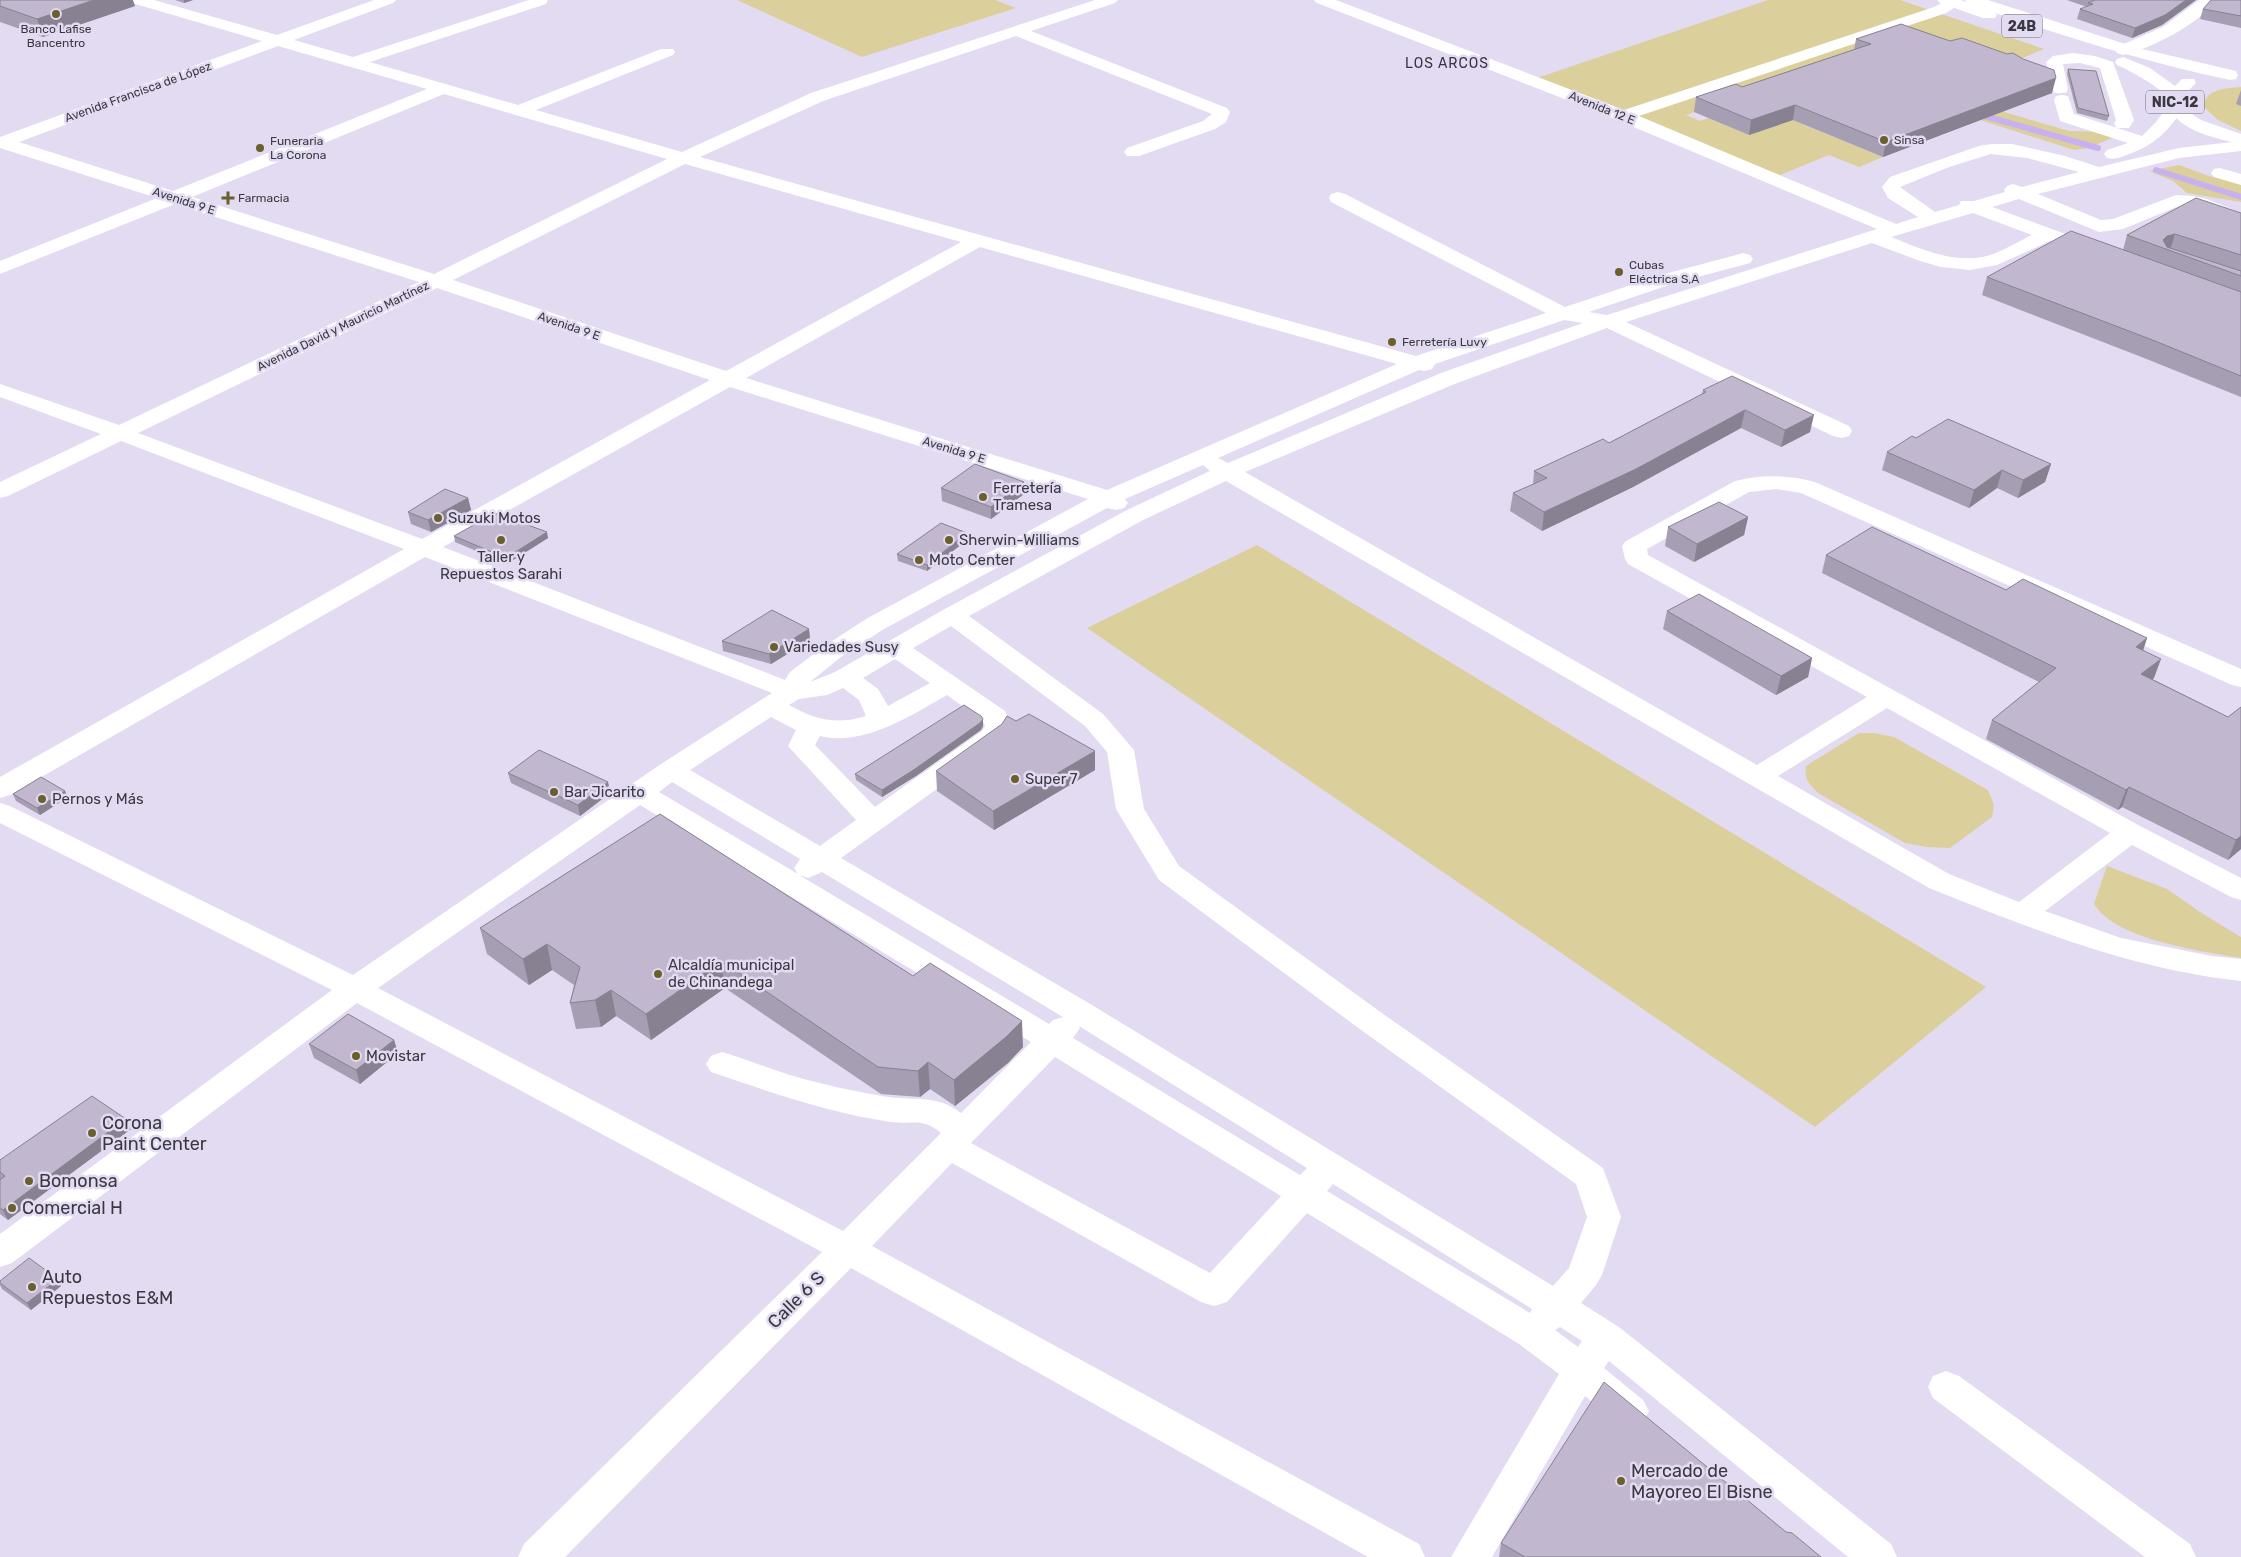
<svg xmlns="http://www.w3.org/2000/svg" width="2241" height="1557" font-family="Rubik,sans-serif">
<rect width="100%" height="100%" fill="#e3dbf2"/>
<path fill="#dbcf9c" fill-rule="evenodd" d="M 737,0 L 995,0 L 1016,8 L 862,57 Z
M 1768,0 L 1900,0 L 2044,49 L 2006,65 L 1970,102 L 2069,131 L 2103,132 L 2112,138 L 2088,148 L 2074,150 L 1980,120 L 1802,124 L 1883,157 L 1859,167 L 1829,155 L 1770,179 L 1531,80 ZM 1712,90 L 1769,114 L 1749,135 L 1709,118 L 1700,121 L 1686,115 L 1715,105 L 1695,96 Z
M 2241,87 L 2241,131 L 2218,120 L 2204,107 C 2204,89 2227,88 2241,87 Z
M 2179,165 L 2209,176 L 2241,184 L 2241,202 L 2187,193 L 2173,181 L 2149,171 Z
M 1257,545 L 1986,987 L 1815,1127 L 1087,628 Z
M 1859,733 L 1874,733 L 1894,737 L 1988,790 L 1994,805 L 1992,817 L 1950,848 L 1927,847 L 1905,843 L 1818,793 C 1809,784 1804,779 1806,766 Z
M 2107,866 L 2167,889 L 2203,914 L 2241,937 L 2241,958 C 2201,951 2116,940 2094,904 Z"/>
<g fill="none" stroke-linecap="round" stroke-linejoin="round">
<path stroke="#c9b1f0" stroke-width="6" d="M 1974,113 L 2098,148
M 2156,170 L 2241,197"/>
<path fill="#fff" fill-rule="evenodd" d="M 129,0 L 154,0 L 277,35 L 374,0 L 396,0 L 393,3 L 294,40 L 353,57 L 529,0 L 548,0 L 546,4 L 370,62 L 518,105 L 661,49 L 673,49 L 675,52 L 673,55 L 536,110 L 682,152 L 811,93 L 1095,0 L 1118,0 L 1115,3 L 1031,31 L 1227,108 L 1230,112 L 1226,122 L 1215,129 L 1139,156 L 1127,156 L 1124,152 L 1127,148 L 1203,121 L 1212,114 L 1016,36 L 823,101 L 700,157 L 1416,356 L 1546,313 L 1331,202 L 1329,198 L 1331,194 L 1338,192 L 1345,194 L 1565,307 L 1661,275 L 1736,255 L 1743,253 L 1750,255 L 1753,259 L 1750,263 L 1675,283 L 1589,312 L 1607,315 L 1877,229 L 1593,110 L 1317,3 L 1314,0 L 1336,0 L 1624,110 L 1934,7 L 1948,0 L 1960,0 L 1962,3 L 1946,13 L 1639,116 L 1896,224 L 1918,217 L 1888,198 L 1882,187 L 1890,177 L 1979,146 L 1991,144 L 2012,144 L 2065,156 L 2099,167 L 2179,148 L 2241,141 L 2241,151 L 2179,158 L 2038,194 L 2101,220 L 2113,219 L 2176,195 L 2192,196 L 2207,199 L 2241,213 L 2241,226 C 2220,220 2202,205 2179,206 L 2123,229 L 2099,232 L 2019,199 L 1992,207 L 2101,247 L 2104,251 L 2101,255 L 2094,257 L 2050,241 L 1997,265 L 1970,270 L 1941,267 L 1920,261 L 1872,243 L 1626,322 L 1849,426 L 1852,431 L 1849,436 L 1841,438 L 1833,436 L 1607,328 L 1457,383 L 1245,472 L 1757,765 L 1867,697 L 1628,564 L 1625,559 L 1622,546 L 1626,541 L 1735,481 C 1762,474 1788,475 1815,482 L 2241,669 L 2241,687 L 2232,685 L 1801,493 L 1776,489 L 1749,492 L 1647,549 L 1648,555 L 2140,826 L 2241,878 L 2241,900 L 2231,897 L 2132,845 L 2045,911 L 2121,938 L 2212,956 L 2241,959 L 2241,981 C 2130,969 2032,929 1929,888 L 1226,481 L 1143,520 L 969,616 L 1103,714 L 1134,750 L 1144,809 L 1179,866 L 1379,1011 L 1603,1168 L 1621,1217 L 1602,1275 L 1596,1285 L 1581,1303 L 1619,1327 L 1891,1544 L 1897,1557 L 1848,1557 L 1609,1361 L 1604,1368 L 1643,1400 L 1649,1411 L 1643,1422 L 1630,1427 L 1617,1422 L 1585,1396 L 1492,1557 L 1451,1557 L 1559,1374 L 1519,1344 L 1307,1213 L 1227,1302 L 1214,1306 L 1201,1302 L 952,1163 L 872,1246 L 1419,1544 L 1425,1557 L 1368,1557 L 851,1268 L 565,1557 L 518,1557 L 524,1544 L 822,1252 L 357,1003 L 12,1263 L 0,1267 L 0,1234 L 332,990 L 0,823 L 0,803 L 10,806 L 353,975 L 661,764 L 772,693 L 425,557 L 10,795 L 0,798 L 0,777 L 404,549 L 121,441 L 8,496 L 0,498 L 0,482 L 101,434 L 0,397 L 0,384 L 119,425 L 419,282 L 175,204 L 0,274 L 0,261 L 157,198 L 0,148 L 0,137 L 262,41 L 132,3 ZM 278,46 L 427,89 L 173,191 L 19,142 ZM 444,94 L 667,159 L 434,274 L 192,197 ZM 1991,154 L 2027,158 L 2079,172 L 2022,187 L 2013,184 L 2007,186 L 2004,190 L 2005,192 L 1974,201 L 1961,201 L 1959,205 L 1935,212 L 1900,187 L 1949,167 ZM 685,164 L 961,242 L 726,371 L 453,280 ZM 1973,213 L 2032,235 C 2017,242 1999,254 1982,257 C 1951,263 1919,248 1891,237 ZM 980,247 L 1397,364 L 1107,490 L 746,378 ZM 437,288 L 710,380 L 422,539 L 138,433 ZM 1564,320 L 1583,323 L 1441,373 L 1228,463 L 1218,458 L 1419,370 L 1425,371 L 1432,369 L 1435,364 ZM 730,387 L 1088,499 L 866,619 L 823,647 L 790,672 L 785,680 L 443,547 ZM 1203,465 L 1210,471 L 1127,510 L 943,610 L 835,672 L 810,682 L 841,657 L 884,629 L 1107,508 L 1116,510 L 1124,508 L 1128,503 L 1125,499 ZM 951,626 L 1085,726 L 1107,752 L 1116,809 L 1159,880 L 1357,1027 L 1576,1184 L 1587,1217 L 1569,1268 L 1553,1286 L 1092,1005 L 841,858 L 1002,742 L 1011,726 L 1005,711 L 913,648 ZM 895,659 L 930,683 L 888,706 L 878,689 L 863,678 ZM 843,688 L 859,700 L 866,716 C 837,725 815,720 789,705 L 799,699 L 827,695 ZM 947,695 L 983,721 L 985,726 L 982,731 L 875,807 L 815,745 L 820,736 C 863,747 912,715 947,695 ZM 1887,708 L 2110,833 L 2019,902 L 1949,874 L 1778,776 ZM 771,717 L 796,730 L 788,746 L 856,820 L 820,846 L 690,770 ZM 672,782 L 800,859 L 794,868 L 798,874 L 659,792 ZM 640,805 L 1031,1042 L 961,1113 C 936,1094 916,1101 888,1097 C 865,1093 843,1089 820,1083 C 787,1076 755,1062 722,1052 L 711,1056 L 706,1064 L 711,1072 C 770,1092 829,1113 891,1122 C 914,1125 921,1117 941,1133 L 843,1231 L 378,988 ZM 822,872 L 1063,1017 L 1053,1020 L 1049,1024 L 799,875 L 808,878 ZM 1079,1026 L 1307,1168 L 1300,1175 L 1073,1038 L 1080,1028 ZM 1055,1057 L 1281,1196 L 1210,1273 L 971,1143 ZM 1333,1184 L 1532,1309 L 1530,1313 L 1327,1191 ZM 1560,1327 L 1582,1341 L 1578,1347 L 1555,1330 Z
M 2199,0 L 2216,0 C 2198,25 2152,48 2123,55 L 2117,53 L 2115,50 L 2117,47 L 2163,27 Z
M 2073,53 L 2095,56 L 2113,62 L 2134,120 L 2129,128 L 2117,128 L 2114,124 L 2116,120 L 2100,68 L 2080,63 L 2063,64 L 2068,89 L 2066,93 L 2054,93 L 2046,62 L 2053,56 Z
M 2062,95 L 2068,96 L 2074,114 L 2142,136 L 2156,122 L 2170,103 L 2182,103 L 2185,107 C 2169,129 2156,145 2129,154 C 2121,157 2115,160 2107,158 L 2104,154 L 2107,150 L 2128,143 L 2060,121 L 2054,100 L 2056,96 Z
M 2220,168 L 2241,174 L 2241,185 L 2214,177 L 2211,173 L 2214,169 Z
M 1946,1371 L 1959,1376 L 2190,1544 L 2196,1557 L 2145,1557 L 1933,1398 L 1928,1387 L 1933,1376 Z"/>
<path fill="#fff" fill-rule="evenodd" d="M 1937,0 L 1960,0 L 1967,2 L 1965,0 L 1988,0 L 2138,48 L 2236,71 L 2238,75 L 2236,79 L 2230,80 C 2150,63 2073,39 1995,13 L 1997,15 L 1995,18 L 1983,18 L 1940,3 Z
M 2123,57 L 2150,68 L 2175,86 L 2182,79 L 2194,79 L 2196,83 L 2183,96 L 2186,110 L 2201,120 L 2241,134 L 2241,144 C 2215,138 2167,129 2167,96 C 2152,83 2135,73 2117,65 L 2115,62 L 2117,59 Z"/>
</g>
<path fill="#a69eb2" d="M 0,0 L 135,6 L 43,37 L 0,22 Z
M 175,0 L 193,0 L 184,3 Z
M 2067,0 L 2196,0 L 2162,25 L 2132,38 L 2077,19 L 2080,9 L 2087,7 Z
M 2241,0 L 2241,28 L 2200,19 L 2203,9 Z
M 1856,39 L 2052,93 L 1883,157 L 1793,120 L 1749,135 L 1694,112 L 1696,97 L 1742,87 L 1854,50 Z
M 2068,69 L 2109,116 L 2107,121 L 2077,113 L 2067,74 Z
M 2241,90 L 2241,106 L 2236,104 Z
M 2241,213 L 2241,397 L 2144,358 L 1982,295 L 1987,277 L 2123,250 L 2127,235 Z
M 1703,390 L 1810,432 L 1781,447 L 1741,428 L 1633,487 L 1542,531 L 1510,511 L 1513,493 L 1533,485 L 1534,471 L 1609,443 L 1702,394 Z
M 1916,438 L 2051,464 L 2045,482 L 2018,498 L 1997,488 L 1969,508 L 1882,470 L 1887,452 Z
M 1024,482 L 1024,494 L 991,519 L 942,501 L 941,488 Z
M 468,498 L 471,510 L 431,532 L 411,524 L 408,512 Z
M 1748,517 L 1744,535 L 1694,562 L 1665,546 L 1668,527 Z
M 967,533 L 967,540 L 927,571 L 898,561 L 897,554 Z
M 454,536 L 548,538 L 507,564 L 455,542 Z
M 1826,555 L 2006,590 L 2147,638 L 2143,650 L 2154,678 L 2152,679 L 2228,717 L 2241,707 L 2241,849 L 2228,860 L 2122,807 L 2118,810 L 1986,739 L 1992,720 L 2039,682 L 1822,573 Z
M 1667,611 L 1812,658 L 1808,677 L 1776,695 L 1663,629 Z
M 809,629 L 810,640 L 771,664 L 723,651 L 722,641 Z
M 983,726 L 981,730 L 916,776 L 882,797 L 856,780 L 855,774 Z
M 1095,770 L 994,830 L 937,791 L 936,771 Z
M 508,773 L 608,782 L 610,793 L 580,816 L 511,783 Z
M 65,791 L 68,797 L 40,815 L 16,801 L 13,794 Z
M 660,814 L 1023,1047 L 1008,1063 L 955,1106 L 930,1089 L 920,1097 L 881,1094 L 725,988 L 651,1040 L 616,1016 L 601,1027 L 576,1029 L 570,1003 L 574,985 L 552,970 L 529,985 L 487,954 L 480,928 Z
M 394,1040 L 398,1053 L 360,1084 L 314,1058 L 309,1044 Z
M 131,1129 L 8,1220 L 0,1214 L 0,1180 L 1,1179 L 0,1179 L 0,1160 Z
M 0,1281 L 61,1286 L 31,1310 L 2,1289 L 0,1285 Z
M 1786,1532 L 1821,1557 L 1499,1557 L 1501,1543 Z"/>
<path fill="#878191" d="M 94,0 L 133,0 L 135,6 L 43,37 L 37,19 Z
M 184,0 L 193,0 L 184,3 Z
M 2186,0 L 2196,0 L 2162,25 L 2132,38 L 2135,28 Z
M 2056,78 L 2052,93 L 1883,157 L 1886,142 Z
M 1795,105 L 1793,120 L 1749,135 L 1751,120 Z
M 2175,234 L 2170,250 L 2161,247 L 2163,240 L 2167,236 Z
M 1745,410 L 1741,428 L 1633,487 L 1542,531 L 1544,512 Z
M 1814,415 L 1810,432 L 1781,447 L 1785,430 Z
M 2051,464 L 2045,482 L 2018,498 L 2023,480 Z
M 2002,470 L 1997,488 L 1969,508 L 1974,490 Z
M 1024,482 L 1024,494 L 991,519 L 991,507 Z
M 468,498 L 471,510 L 431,532 L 428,520 Z
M 1748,517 L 1744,535 L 1694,562 L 1697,544 Z
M 547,532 L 548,538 L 507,564 L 506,558 Z
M 967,533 L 967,540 L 927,571 L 927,565 Z
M 809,629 L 810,640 L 771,664 L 769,654 Z
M 2147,638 L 2141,657 L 2136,647 Z
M 1812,658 L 1808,677 L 1776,695 L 1781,676 Z
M 2161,659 L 2154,678 L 2134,693 L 2141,674 Z
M 983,719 L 983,726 L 981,730 L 916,776 L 882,797 L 882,790 Z
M 1095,751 L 1095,770 L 994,830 L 993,811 Z
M 608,782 L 610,793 L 580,816 L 578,805 Z
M 2129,787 L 2122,807 L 2118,810 L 2126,790 Z
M 65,791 L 68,797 L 40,815 L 37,808 Z
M 2241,836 L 2241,849 L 2228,860 L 2236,840 Z
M 547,944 L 552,970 L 529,985 L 523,959 Z
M 721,961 L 725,988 L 651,1040 L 646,1014 Z
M 611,990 L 616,1016 L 601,1027 L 595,1000 Z
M 1022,1021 L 1023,1047 L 1008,1063 L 955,1106 L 954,1080 Z
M 394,1040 L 398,1053 L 360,1084 L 356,1070 Z
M 928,1062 L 930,1089 L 920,1097 L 918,1071 Z
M 126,1119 L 131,1129 L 8,1220 L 3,1210 Z
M 58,1279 L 61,1286 L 31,1310 L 27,1303 Z"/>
<path fill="#c1b8cf" stroke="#878191" d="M 0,0 L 94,0 L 37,19 L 0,6 Z
M 2095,0 L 2186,0 L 2165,15 L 2135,28 L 2080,9 L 2093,4 L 2088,3 Z
M 2211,0 L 2241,0 L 2241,16 L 2203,9 Z
M 1901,24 L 1950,41 L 1962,38 L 2007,54 L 2013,53 L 2023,59 L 2054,70 L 2056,78 L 1886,142 L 1795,105 L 1751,120 L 1696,97 L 1736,84 L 1742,87 L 1871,44 L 1856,39 Z
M 2068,69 L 2096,71 L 2109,116 L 2078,108 Z
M 2196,198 L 2241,213 L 2241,255 L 2175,234 L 2167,236 L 2163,240 L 2167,247 L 2241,271 L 2241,276 L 2127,235 Z
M 2071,231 L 2241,292 L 2241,376 L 2150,339 L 1987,277 Z
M 1732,376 L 1814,415 L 1785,430 L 1745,410 L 1636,469 L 1544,512 L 1513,493 L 1547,478 L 1534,471 L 1603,439 L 1609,443 L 1706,392 L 1703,390 Z
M 1948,419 L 2051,464 L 2023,480 L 2002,470 L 1974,490 L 1887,452 L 1912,436 L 1916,438 Z
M 975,464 L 1024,482 L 991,507 L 941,488 Z
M 445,489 L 468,498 L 428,520 L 408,512 Z
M 1719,502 L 1748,517 L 1697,544 L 1668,527 Z
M 495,513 L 547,532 L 506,558 L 454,536 Z
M 941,523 L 967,533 L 927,565 L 897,554 Z
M 1872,527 L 2006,590 L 2023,579 L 2147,638 L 2136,647 L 2161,659 L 2141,674 L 2228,717 L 2241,707 L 2241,836 L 2236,840 L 2129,787 L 2126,790 L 1992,720 L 2056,668 L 1826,555 Z
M 1699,594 L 1812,658 L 1781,676 L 1667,611 Z
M 772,610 L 809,629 L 769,654 L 722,641 Z
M 964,705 L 981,716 L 983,719 L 980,723 L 915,769 L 882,790 L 855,774 Z
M 1029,714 L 1095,751 L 993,811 L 936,771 L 1002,724 L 1007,716 L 1016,721 Z
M 539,750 L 608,782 L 578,805 L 508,773 Z
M 41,777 L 65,791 L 37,808 L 13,794 Z
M 660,814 L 913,976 L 930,963 L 1022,1021 L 1006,1037 L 954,1080 L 928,1062 L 918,1071 L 878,1067 L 721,961 L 646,1014 L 611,990 L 595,1000 L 570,1003 L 580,967 L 547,944 L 523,959 L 480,928 Z
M 348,1014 L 394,1040 L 356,1070 L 309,1044 Z
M 92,1096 L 126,1119 L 3,1210 L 0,1208 L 0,1180 L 5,1176 L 0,1172 L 0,1160 Z
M 29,1258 L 58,1279 L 27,1303 L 0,1283 L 0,1281 Z
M 1604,1382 L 1786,1532 L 1792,1533 L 1821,1557 L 1525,1557 L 1501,1543 Z"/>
<g fill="#6b5f2c" stroke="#e3dbf2" stroke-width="2">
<circle cx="56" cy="14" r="5"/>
<circle cx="1884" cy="140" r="5"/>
<circle cx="260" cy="148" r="5"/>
<path d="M225.5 190.5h5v5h5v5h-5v5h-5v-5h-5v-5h5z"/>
<circle cx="1619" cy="272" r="5"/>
<circle cx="1392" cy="342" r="5"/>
<circle cx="983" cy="497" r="5"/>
<circle cx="438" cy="518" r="5"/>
<circle cx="501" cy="540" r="5"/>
<circle cx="949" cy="540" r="5"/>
<circle cx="919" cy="560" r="5"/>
<circle cx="774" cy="647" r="5"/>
<circle cx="1015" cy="779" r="5"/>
<circle cx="554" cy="792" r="5"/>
<circle cx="42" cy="799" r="5"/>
<circle cx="658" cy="974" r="5"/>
<circle cx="356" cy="1056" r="5"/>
<circle cx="92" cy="1133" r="5"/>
<circle cx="29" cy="1181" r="5"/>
<circle cx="12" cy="1208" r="5"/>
<circle cx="32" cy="1287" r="5"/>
<circle cx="1621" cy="1481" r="5"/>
</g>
<g text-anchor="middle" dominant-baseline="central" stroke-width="5" stroke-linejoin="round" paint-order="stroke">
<g font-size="12" fill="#3b3841" stroke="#e3dbf2" text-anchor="start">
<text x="56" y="29" text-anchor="middle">Banco Lafise<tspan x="56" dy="14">Bancentro</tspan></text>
<text x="1894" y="140">Sinsa</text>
<text x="270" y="141">Funeraria<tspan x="270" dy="14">La Corona</tspan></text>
<text x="238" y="198">Farmacia</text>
<text x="1629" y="265">Cubas<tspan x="1629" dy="14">Eléctrica S,A</tspan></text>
<text x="1402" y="342">Ferretería Luvy</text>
</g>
<g font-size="12" fill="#3b3841" stroke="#e3dbf2">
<text transform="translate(138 92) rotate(-20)">Avenida Francisca de López</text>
<text transform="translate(1602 108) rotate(22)">Avenida 12 E</text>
<text transform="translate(184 201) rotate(18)">Avenida 9 E</text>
<text transform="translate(343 326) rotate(-26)">Avenida David y Mauricio Martínez</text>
<text transform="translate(569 326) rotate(19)">Avenida 9 E</text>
<text transform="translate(954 450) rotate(17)">Avenida 9 E</text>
</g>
<g fill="#e3dbf2" stroke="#6d6976" stroke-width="1">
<rect x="2002" y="14.5" width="40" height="23" rx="4"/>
<rect x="2146" y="90.5" width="58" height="23" rx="4"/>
</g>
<g font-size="14" font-weight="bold" fill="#3b3841">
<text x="2022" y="26">24B</text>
<text x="2175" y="102">NIC-12</text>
</g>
<g font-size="14" letter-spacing="1" fill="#3a3345" stroke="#e3dbf2">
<text x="1447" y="63">LOS ARCOS</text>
</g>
<g font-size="15" fill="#3b3841" stroke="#e3dbf2" text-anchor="start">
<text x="993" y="488">Ferretería<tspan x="993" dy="17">Tramesa</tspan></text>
<text x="448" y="518">Suzuki Motos</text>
<text x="959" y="540">Sherwin-Williams</text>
<text x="501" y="557" text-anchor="middle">Taller y<tspan x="501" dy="17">Repuestos Sarahi</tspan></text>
<text x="929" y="560">Moto Center</text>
<text x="784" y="647">Variedades Susy</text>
<text x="1025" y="779">Super 7</text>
<text x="564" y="792">Bar Jicarito</text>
<text x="52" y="799">Pernos y Más</text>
<text x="668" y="965">Alcaldía municipal<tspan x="668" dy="17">de Chinandega</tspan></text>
<text x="366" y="1056">Movistar</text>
</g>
<g font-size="18" fill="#3b3841" stroke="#e3dbf2" text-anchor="start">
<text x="102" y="1123">Corona<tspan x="102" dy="21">Paint Center</tspan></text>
<text x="39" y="1181">Bomonsa</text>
<text x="22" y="1208">Comercial H</text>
<text x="42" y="1277">Auto<tspan x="42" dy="21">Repuestos E&amp;M</tspan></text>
<text x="1631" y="1471">Mercado de<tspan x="1631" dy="21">Mayoreo El Bisne</tspan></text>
</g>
<g font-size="18" fill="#3b3841" stroke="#e3dbf2">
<text transform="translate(796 1300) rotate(-45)">Calle 6 S</text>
</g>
</g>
</svg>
